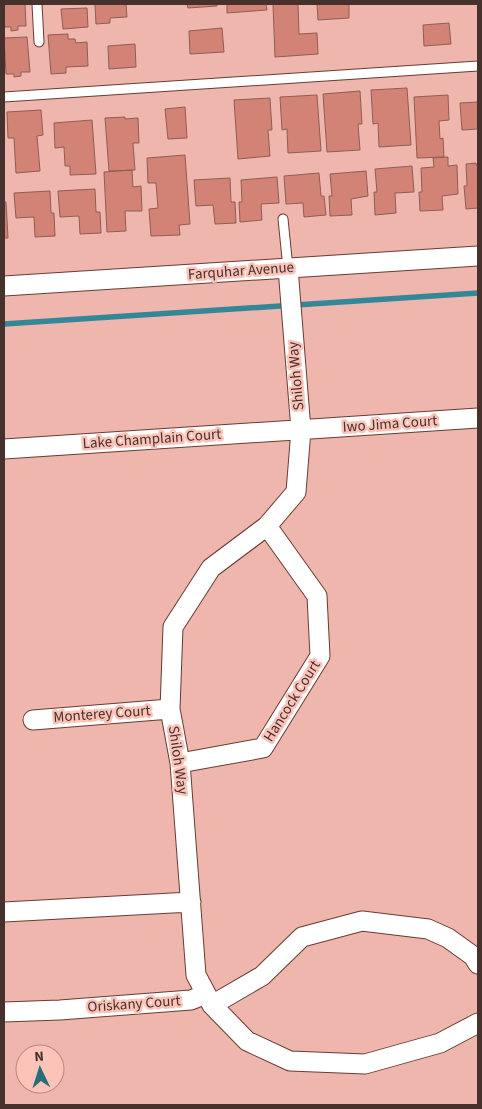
<svg xmlns="http://www.w3.org/2000/svg" width="482" height="1109" font-family="'Source Sans 3',sans-serif">
<rect width="100%" height="100%" fill="#eeb6ac"/>
<g fill="none" stroke-linecap="round" stroke-linejoin="round">
<path stroke="#348796" stroke-width="5.5" d="M 4,324 L 478,293"/>
</g>
<path fill="#d38375" stroke="#8f5d54" d="M 4,4 L 25,4 L 26,26 L 18,26 L 18,30 L 11,31 L 11,27 L 4,27 Z
M 95,4 L 126,4 L 127,17 L 110,18 L 110,23 L 96,24 Z
M 187,4 L 217,4 L 217,6 L 188,8 Z
M 227,4 L 266,4 L 267,10 L 227,13 Z
M 273,4 L 298,4 L 299,34 L 317,33 L 318,54 L 275,57 Z
M 317,4 L 349,4 L 349,18 L 318,20 Z
M 87,8 L 88,27 L 63,29 L 61,9 Z
M 449,23 L 451,44 L 424,46 L 423,25 Z
M 222,28 L 224,52 L 190,54 L 189,31 Z
M 68,34 L 68,39 L 75,39 L 76,43 L 87,42 L 88,66 L 66,67 L 66,73 L 51,74 L 48,35 Z
M 27,37 L 30,72 L 21,72 L 21,76 L 14,77 L 14,74 L 6,74 L 4,38 Z
M 135,44 L 136,67 L 109,69 L 108,46 Z
M 407,88 L 411,145 L 379,147 L 378,123 L 373,124 L 371,90 Z
M 360,91 L 362,124 L 358,124 L 360,150 L 327,152 L 323,94 Z
M 317,95 L 321,151 L 288,153 L 287,129 L 282,130 L 280,97 Z
M 448,95 L 449,120 L 439,121 L 440,139 L 443,138 L 444,157 L 417,158 L 414,97 Z
M 270,98 L 272,130 L 268,130 L 270,156 L 238,159 L 234,100 Z
M 478,102 L 478,137 L 478,129 L 462,130 L 460,103 Z
M 185,107 L 187,138 L 168,139 L 165,109 Z
M 41,110 L 43,135 L 37,136 L 40,171 L 16,173 L 14,138 L 8,138 L 7,112 Z
M 125,117 L 125,119 L 138,118 L 139,143 L 133,143 L 135,170 L 109,171 L 105,118 Z
M 92,120 L 96,174 L 70,175 L 70,166 L 65,166 L 64,147 L 55,148 L 54,123 Z
M 185,155 L 190,224 L 179,225 L 180,235 L 151,236 L 149,209 L 158,208 L 156,183 L 148,183 L 147,158 Z
M 448,157 L 448,166 L 457,165 L 458,194 L 442,196 L 443,210 L 420,211 L 419,192 L 422,192 L 421,168 L 434,167 L 433,158 Z
M 476,163 L 476,165 L 478,165 L 478,208 L 466,209 L 464,186 L 467,186 L 466,164 Z
M 412,166 L 414,192 L 395,193 L 396,213 L 375,215 L 374,192 L 377,192 L 375,169 Z
M 132,170 L 133,187 L 141,186 L 142,211 L 125,211 L 126,231 L 107,232 L 104,172 Z
M 366,171 L 368,196 L 351,199 L 352,215 L 330,216 L 329,196 L 332,196 L 330,174 Z
M 319,173 L 321,196 L 324,196 L 326,215 L 304,217 L 303,203 L 286,204 L 284,176 Z
M 277,177 L 279,203 L 261,204 L 262,220 L 240,222 L 239,202 L 242,202 L 241,180 Z
M 230,178 L 231,202 L 235,202 L 236,223 L 215,224 L 213,205 L 196,206 L 194,180 Z
M 95,189 L 96,212 L 100,212 L 101,233 L 80,234 L 79,216 L 60,217 L 58,191 Z
M 50,191 L 51,213 L 54,213 L 55,236 L 35,237 L 34,217 L 16,218 L 14,193 Z
M 4,202 L 6,202 L 8,238 L 4,238 Z"/>
<g fill="none" stroke-linecap="round" stroke-linejoin="round">
<defs>
<path id="lane" d="M 37,4 L 39,42
M 4,97 L 478,66
M 283,219 L 288,268"/>
<path id="street" d="M 288,268 L 301,430 L 296,492 L 267,526 L 211,568 L 173,627 L 170,709 L 180,763 L 196,975 L 212,1005 L 247,1041 L 290,1061 L 365,1064 L 440,1043 L 478,1023
M 4,286 L 478,256
M 4,449 L 478,418
M 33,720 L 170,709
M 180,763 L 263,748 L 320,656 L 317,596 L 267,526
M 4,912 L 191,902
M 212,1005 L 262,976 L 302,937 L 362,921 L 428,929 L 448,938 L 473,956 L 478,964
M 4,1012 L 60,1010 L 191,1000 L 206,994"/>
</defs>
<use href="#lane" stroke="#693b32" stroke-width="11"/>
<use href="#street" stroke="#693b32" stroke-width="21"/>
<use href="#lane" stroke="#fff" stroke-width="9"/>
<use href="#street" stroke="#fff" stroke-width="19"/>
</g>
<g text-anchor="middle" dominant-baseline="central" stroke-width="5" stroke-linejoin="round" paint-order="stroke">
<g font-size="15" fill="#47312d" stroke="#fcc3b8">
<text transform="translate(241 271) rotate(-4)">Farquhar Avenue</text>
<text transform="translate(296 376) rotate(-95)">Shiloh Way</text>
<text transform="translate(390 424) rotate(-4)">Iwo Jima Court</text>
<text transform="translate(152 439) rotate(-4)">Lake Champlain Court</text>
<text transform="translate(292 701) rotate(-58)">Hancock Court</text>
<text transform="translate(102 714) rotate(-4)">Monterey Court</text>
<text transform="translate(178 760) rotate(82)">Shiloh Way</text>
<text transform="translate(134 1004) rotate(-4)">Oriskany Court</text>
</g>
</g>
<rect width="482" height="1109" fill="none" stroke="#47312d" stroke-width="10"/>
<g transform="translate(40 1069) rotate(356)"><circle r="24" fill="#fcc3b8" stroke="#b48980"/>
<path d="M0-4L9 19L0 12L-9 19Z" fill="#266d7a"/>
<text y="-8" font-size="14" font-weight="bold" text-anchor="middle" fill="#47312d">N</text>
</g>
</svg>
